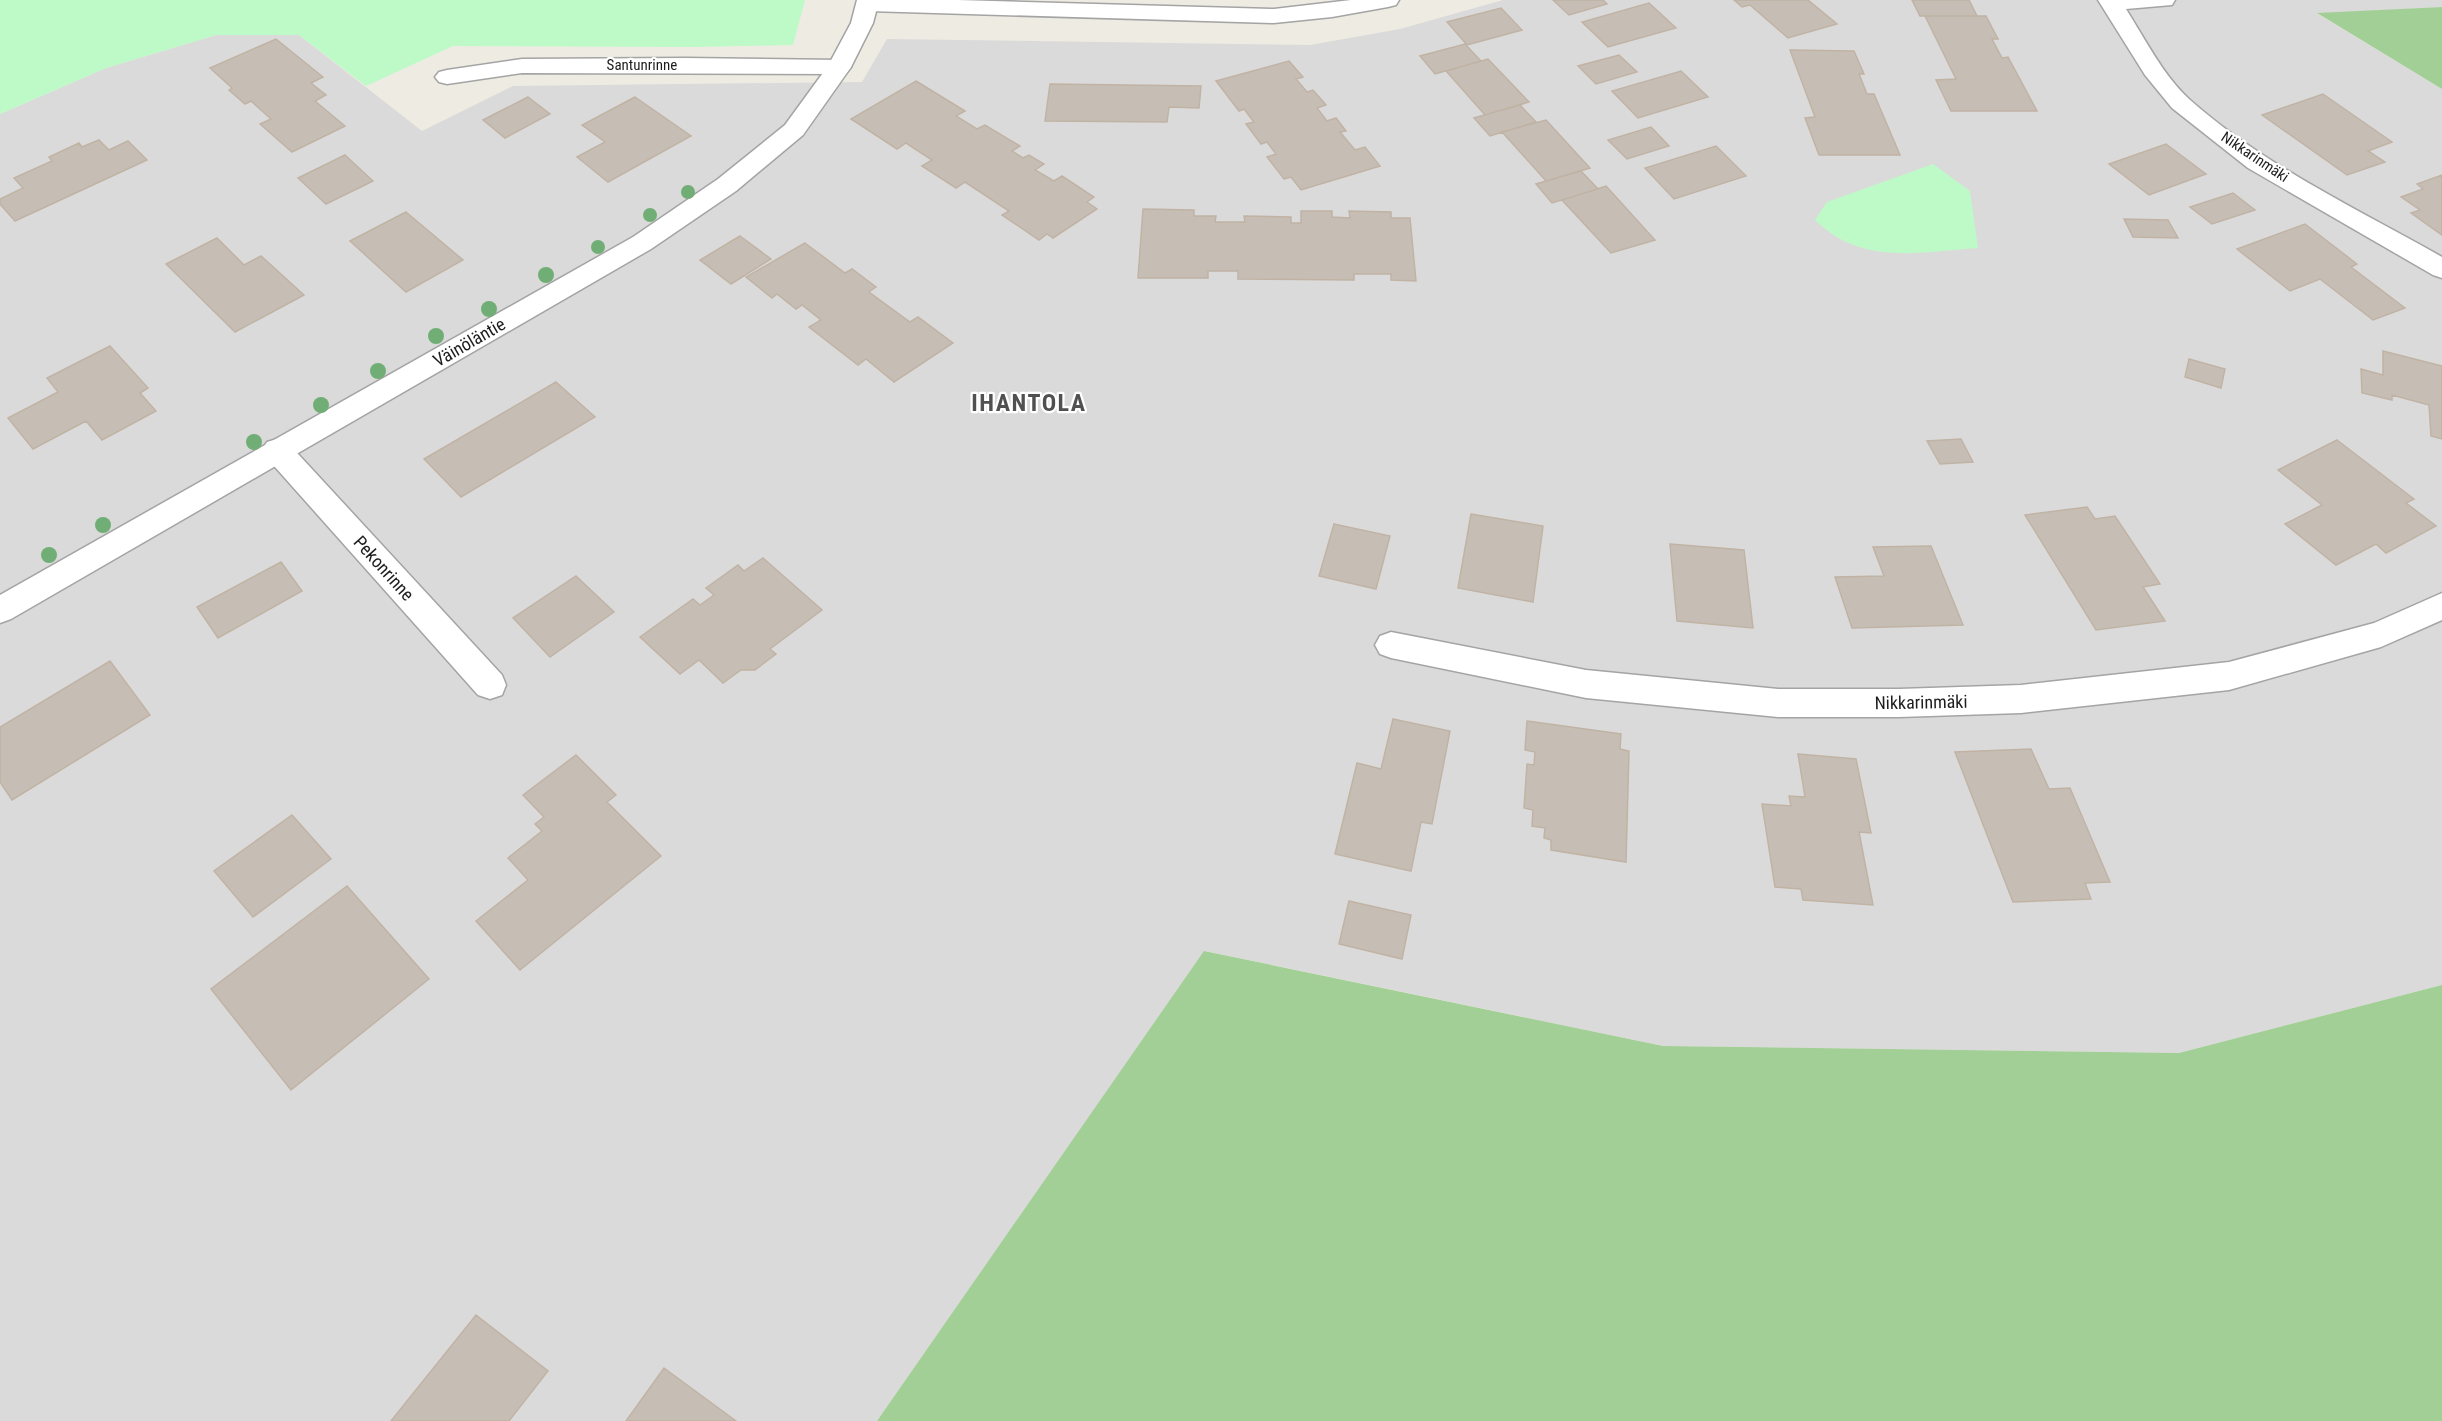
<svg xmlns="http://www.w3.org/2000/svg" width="2442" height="1421" font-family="'Roboto Condensed',sans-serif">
<rect width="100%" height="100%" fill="#eeebe2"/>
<path fill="#dbdada" d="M 1503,0 L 2442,0 L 2442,7 L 2318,14 L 2442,89 L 2442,985 L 2179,1053 L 1663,1046 L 1205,951 L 877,1421 L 0,1421 L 0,114 L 106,68 L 216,35 L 299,35 L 422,131 L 513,86 L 862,82 L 887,39 L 1310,45 L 1400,29 Z"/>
<path fill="#a1cf96" d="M 2442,7 L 2442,89 L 2317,13 Z
M 1204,951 L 1663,1046 L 2179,1053 L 2442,985 L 2442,1421 L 877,1421 Z"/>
<path fill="#bdfac8" d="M 0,0 L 805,0 L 793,45 L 694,47 L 453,46 L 366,86 L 299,35 L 216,35 L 106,68 L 0,114 Z
M 1933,164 L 1970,191 L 1978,248 C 1918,252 1862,266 1815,220 L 1827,202 Z"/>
<path fill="#c6beb5" stroke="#c0b3a4" stroke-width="1.5" d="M 1553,0 L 1603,0 L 1607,4 L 1569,15 Z
M 1734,0 L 1808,0 L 1837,24 L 1788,38 L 1750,5 L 1742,7 Z
M 1912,0 L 1969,0 L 1977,16 L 1920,16 Z
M 1649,3 L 1676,28 L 1608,47 L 1582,22 Z
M 1501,8 L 1522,30 L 1467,45 L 1447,22 Z
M 1925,16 L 1986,16 L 1998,39 L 1992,39 L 2002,58 L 2008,57 L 2037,111 L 1951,111 L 1936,80 L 1956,79 Z
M 276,39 L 323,77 L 311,83 L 326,95 L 315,101 L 345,126 L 292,152 L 260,124 L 271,119 L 251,101 L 245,104 L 229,90 L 232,88 L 210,68 Z
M 1465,44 L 1481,61 L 1435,74 L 1420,56 Z
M 1790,50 L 1854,51 L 1864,74 L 1859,74 L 1867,94 L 1874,94 L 1900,155 L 1819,155 L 1805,118 L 1815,117 Z
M 1619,55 L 1637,72 L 1596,84 L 1578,66 Z
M 1488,59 L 1529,102 L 1485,115 L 1446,71 Z
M 1289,61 L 1303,77 L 1296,79 L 1307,92 L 1313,90 L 1326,105 L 1317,108 L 1327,121 L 1336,118 L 1346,131 L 1340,132 L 1355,150 L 1365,147 L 1380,166 L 1301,190 L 1291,177 L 1284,179 L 1267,157 L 1276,154 L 1267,142 L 1261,144 L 1246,124 L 1254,122 L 1244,109 L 1239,111 L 1216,81 Z
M 1681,71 L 1708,97 L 1638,118 L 1612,91 Z
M 916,81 L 965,111 L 956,116 L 977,129 L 985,125 L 1020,146 L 1012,151 L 1023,158 L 1029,155 L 1044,164 L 1035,170 L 1054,181 L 1062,176 L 1094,197 L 1087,202 L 1097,209 L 1053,238 L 1047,234 L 1039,240 L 1002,215 L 1009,211 L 965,182 L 956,188 L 922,166 L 932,160 L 906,143 L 897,149 L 851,119 Z
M 1050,84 L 1201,86 L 1199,108 L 1169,107 L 1167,122 L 1045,121 Z
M 2323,94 L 2392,142 L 2368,151 L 2385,162 L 2347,175 L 2262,115 Z
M 528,97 L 550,114 L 505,138 L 483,120 Z
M 635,97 L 691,136 L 608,182 L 577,157 L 605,142 L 582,125 Z
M 1520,105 L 1536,122 L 1490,136 L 1474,118 Z
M 1546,120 L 1590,168 L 1546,181 L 1502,132 Z
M 1651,127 L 1669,146 L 1627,159 L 1608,140 Z
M 99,140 L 109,150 L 128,141 L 147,160 L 15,221 L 0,204 L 0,199 L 23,188 L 14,178 L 52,161 L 49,157 L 79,143 L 82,147 Z
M 2166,144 L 2206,174 L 2149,195 L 2109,164 Z
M 1716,146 L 1746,176 L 1674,199 L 1645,168 Z
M 345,155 L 373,181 L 326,204 L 298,178 Z
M 1581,171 L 1598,189 L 1552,203 L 1536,184 Z
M 2442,175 L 2442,235 L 2411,213 L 2420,210 L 2401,197 L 2423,189 L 2417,184 Z
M 1606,186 L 1655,240 L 1611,253 L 1562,200 Z
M 2233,193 L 2255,210 L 2212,224 L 2190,207 Z
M 1143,209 L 1194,210 L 1194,216 L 1216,216 L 1215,222 L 1245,222 L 1244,216 L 1291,217 L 1291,223 L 1301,223 L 1301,211 L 1332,211 L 1332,217 L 1350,218 L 1349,211 L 1391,212 L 1391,218 L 1410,218 L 1416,281 L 1391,280 L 1391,274 L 1354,274 L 1354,280 L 1238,279 L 1238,271 L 1208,271 L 1208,278 L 1138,278 Z
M 406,212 L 463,260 L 406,292 L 350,241 Z
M 2124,219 L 2168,220 L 2178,238 L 2133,237 Z
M 2305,224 L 2357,264 L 2351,267 L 2405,308 L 2373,320 L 2320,279 L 2290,291 L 2237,249 Z
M 740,236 L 771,259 L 731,284 L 700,260 Z
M 217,238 L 244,265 L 261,256 L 304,295 L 235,332 L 166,264 Z
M 805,243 L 845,273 L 852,269 L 876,287 L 869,292 L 910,322 L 918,317 L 953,343 L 894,382 L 866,359 L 858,365 L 809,327 L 821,320 L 802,305 L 796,309 L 777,294 L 772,298 L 746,277 Z
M 110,346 L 148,388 L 140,393 L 156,411 L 102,440 L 86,421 L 33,449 L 8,418 L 58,392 L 47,378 Z
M 2383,351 L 2442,366 L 2442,439 L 2431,436 L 2429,405 L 2392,395 L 2392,400 L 2362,393 L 2361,369 L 2383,375 Z
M 2189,359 L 2225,369 L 2221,388 L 2185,377 Z
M 556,382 L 595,417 L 461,497 L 424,459 Z
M 1961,439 L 1973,462 L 1940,464 L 1927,441 Z
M 2337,440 L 2414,499 L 2406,503 L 2436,526 L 2386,553 L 2376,544 L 2336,565 L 2285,524 L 2322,505 L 2278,470 Z
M 2087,507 L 2095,519 L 2115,516 L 2160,584 L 2143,587 L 2165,621 L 2096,630 L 2025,515 Z
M 1471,514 L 1543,526 L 1533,602 L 1458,588 Z
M 1334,524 L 1390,536 L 1376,589 L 1319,576 Z
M 1670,544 L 1744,550 L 1753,628 L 1677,621 Z
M 1931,546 L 1963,625 L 1852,628 L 1835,577 L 1884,576 L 1873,547 Z
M 763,558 L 822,610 L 770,649 L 776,654 L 755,670 L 741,670 L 723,683 L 699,660 L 680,674 L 640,637 L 693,599 L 700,605 L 714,595 L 706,588 L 738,565 L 744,571 Z
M 281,562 L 302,591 L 218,638 L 197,607 Z
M 576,576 L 614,612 L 550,657 L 513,618 Z
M 110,661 L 150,715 L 12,800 L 0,782 L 0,727 Z
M 1393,719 L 1450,731 L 1432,824 L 1421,822 L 1411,871 L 1335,854 L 1357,763 L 1381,769 Z
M 1527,721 L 1621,734 L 1620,749 L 1629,751 L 1626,862 L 1551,850 L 1551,840 L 1544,838 L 1545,828 L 1532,826 L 1533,810 L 1524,808 L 1527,764 L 1534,765 L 1535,752 L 1525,750 Z
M 2031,749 L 2049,789 L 2070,788 L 2110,882 L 2085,883 L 2091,899 L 2013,902 L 1955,752 Z
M 1798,754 L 1856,759 L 1871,833 L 1859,832 L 1873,905 L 1803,900 L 1801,889 L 1775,887 L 1762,804 L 1791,806 L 1789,796 L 1805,797 Z
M 576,755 L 616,795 L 607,802 L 661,856 L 520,970 L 476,921 L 528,880 L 508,858 L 542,831 L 535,824 L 544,817 L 523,795 Z
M 292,815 L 331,859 L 253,917 L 214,871 Z
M 347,886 L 429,979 L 291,1090 L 211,989 Z
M 1349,901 L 1411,915 L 1402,959 L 1339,944 Z
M 476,1315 L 548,1371 L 509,1421 L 391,1421 Z
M 664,1368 L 736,1421 L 626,1421 Z"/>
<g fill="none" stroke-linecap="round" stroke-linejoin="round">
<defs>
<path id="minor" d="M 860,0 L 958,0 L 1274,9 L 1351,0 L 1399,0 L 1396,5 L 1388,7 L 1332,17 L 1274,23 L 868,11 L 860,9 L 857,4 Z
M 2098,0 L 2175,0 L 2172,5 L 2126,9 C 2145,39 2163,75 2189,99 C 2263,165 2357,209 2442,257 L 2442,278 L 2433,275 L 2248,168 L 2172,108 L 2145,75 Z
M 685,58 L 839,60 L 847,62 L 851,67 L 847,72 L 839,74 L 522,73 L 447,84 L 439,82 L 435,77 L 439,72 L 447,70 L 522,59 Z
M 277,439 L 287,442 L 502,675 L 506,685 L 502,695 L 490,699 L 478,695 L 267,458 L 262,450 L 267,442 Z
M 2442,593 L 2442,620 L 2381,647 L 2229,690 L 2021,713 L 1899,717 L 1778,717 L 1586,698 L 1391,658 L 1380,654 L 1375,645 L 1380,636 L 1391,632 L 1586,670 L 1778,689 L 1899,689 L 2021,685 L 2229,662 L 2374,623 Z"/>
<path id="tertiary" d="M 857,0 L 879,0 L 873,23 L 851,67 L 803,135 L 736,191 L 651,249 L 11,619 L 0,623 L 0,595 L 633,237 L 718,179 L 785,125 L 828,66 L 851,23 Z"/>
</defs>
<use href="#minor" stroke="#a4a4a4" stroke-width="3"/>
<use href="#tertiary" stroke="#a4a4a4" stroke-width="3"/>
<use href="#minor" fill="#fff" fill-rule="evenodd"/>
<use href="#tertiary" fill="#fff" fill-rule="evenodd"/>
</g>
<g fill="#70ae76">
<circle cx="688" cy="192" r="7"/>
<circle cx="650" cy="215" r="7"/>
<circle cx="598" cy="247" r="7"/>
<circle cx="546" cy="275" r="8"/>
<circle cx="489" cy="309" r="8"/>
<circle cx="436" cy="336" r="8"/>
<circle cx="378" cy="371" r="8"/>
<circle cx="321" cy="405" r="8"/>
<circle cx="254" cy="442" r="8"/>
<circle cx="103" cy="525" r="8"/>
<circle cx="49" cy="555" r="8"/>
</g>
<g text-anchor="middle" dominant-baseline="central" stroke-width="4.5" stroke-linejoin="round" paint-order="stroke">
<g font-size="15" fill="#1d1d1d" stroke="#fff">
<text x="642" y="65">Santunrinne</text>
<text transform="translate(2255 157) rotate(34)">Nikkarinmäki</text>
</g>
<g font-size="18" fill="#1d1d1d" stroke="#fff">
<text transform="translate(469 342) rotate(-30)">Väinöläntie</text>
<text transform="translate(384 568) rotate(48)">Pekonrinne</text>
<text transform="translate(1921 702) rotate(-1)">Nikkarinmäki</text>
</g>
<g font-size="24" font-weight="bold" letter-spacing="1.5" fill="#505050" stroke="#fff">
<text x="1029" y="403">IHANTOLA</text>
</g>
</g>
</svg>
